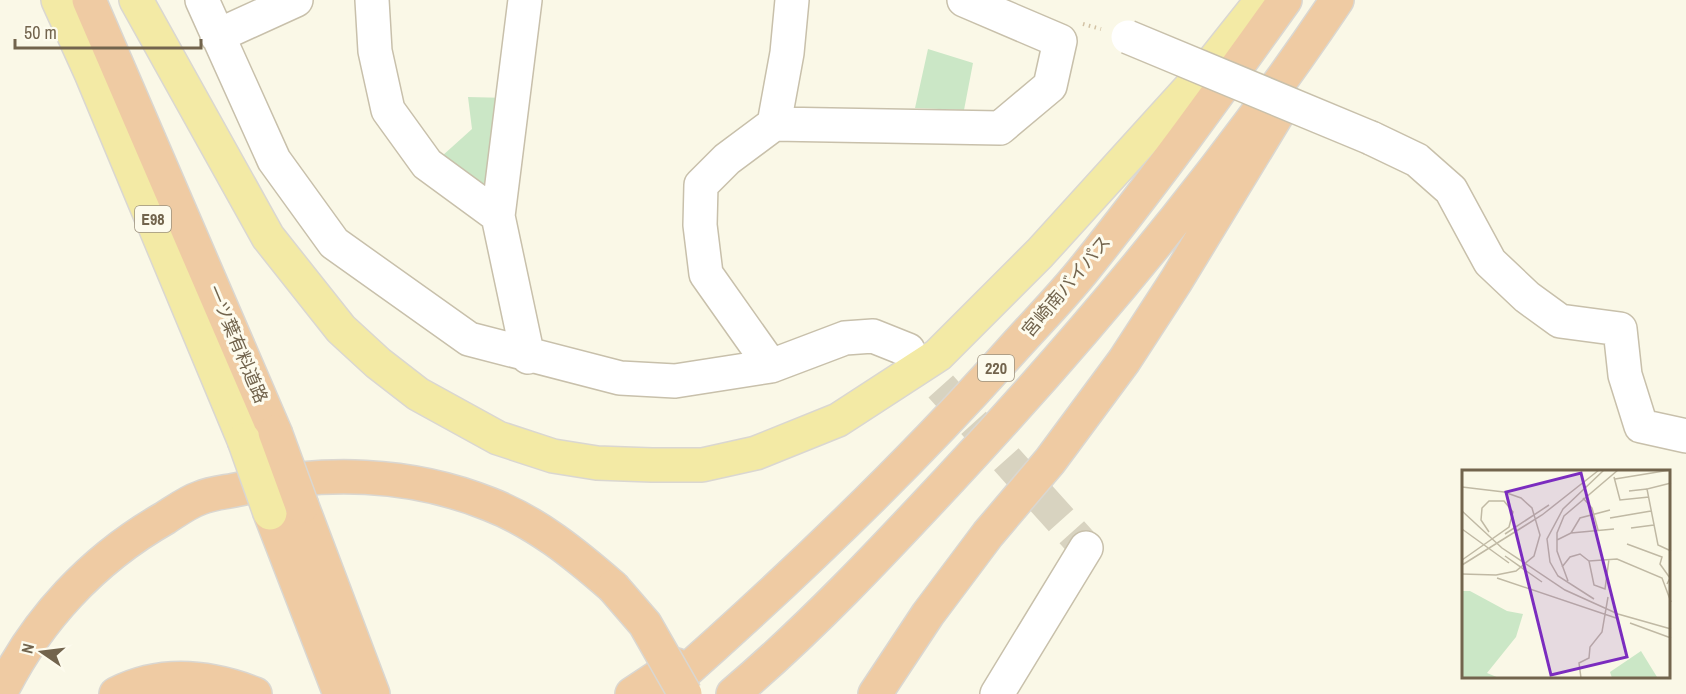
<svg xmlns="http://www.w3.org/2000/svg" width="1686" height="694" font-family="'Archivo Narrow','Noto Sans JP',sans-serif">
<rect width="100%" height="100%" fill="#faf8e7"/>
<path fill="#cbe7c6" d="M 928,49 L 973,63 L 964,110 L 915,108 Z
M 468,97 L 509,98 L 498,179 L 483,185 L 442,156 L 472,129 Z"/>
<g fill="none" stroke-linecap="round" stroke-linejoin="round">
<path stroke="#d8d3c0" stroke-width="33" stroke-dasharray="33 16" stroke-linecap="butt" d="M 908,350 L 1086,548"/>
<defs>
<path id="minor" d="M 202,0 L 274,160 L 334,243 L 469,339 L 620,378 L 675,381 L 771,366 L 845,338 L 873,336 L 908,350
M 372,0 L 375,51 L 388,110 L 427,164 L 498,216
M 525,0 L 498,216 L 528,357
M 217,36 L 296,0
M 774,124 L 1000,128 L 1050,86 L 1060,41 L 964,0
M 1371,138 L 1417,160 L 1451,190 L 1490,262 L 1527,297 L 1560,321 L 1620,329 L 1625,375 L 1641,426 L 1686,436
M 771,366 L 706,274 L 700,225 L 701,185 L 727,159 L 774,124 L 787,53 L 792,0
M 997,694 L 1086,548"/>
<path id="major" d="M 58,0 L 91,73 L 244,440
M 136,0 L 268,237 L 341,329 L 378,363 L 418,394 L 498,438 L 553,456 L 597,463 L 652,465 L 702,465 L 756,453 L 838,420 L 938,355 L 1040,253 L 1208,68 L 1262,0"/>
<path id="highway" d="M 89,0 L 275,432
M 302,506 L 373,694
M 270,513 L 340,694
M 0,694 C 36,620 93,559 165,518 C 176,511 188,502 200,498 C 212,493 227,492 240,489 C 322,470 410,472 489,504 C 536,522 575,554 613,587
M 116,694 C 161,671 209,676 255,694
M 632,694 L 676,665
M 660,694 C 783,586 901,474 1010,352 C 1035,324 1062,297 1085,268 C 1155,181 1220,91 1285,0
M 733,694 C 811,628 881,553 950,479 C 1090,329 1223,170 1337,0
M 875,694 L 928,614 L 988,534 L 1050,461 L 1124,361 L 1176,281 L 1277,115"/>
</defs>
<use href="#minor" stroke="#c8c0ab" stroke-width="36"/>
<use href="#major" stroke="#dad7d1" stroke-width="36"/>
<use href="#highway" stroke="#dad7d1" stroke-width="36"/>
<path stroke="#d2c2a4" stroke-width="4" stroke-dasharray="1.5 4.5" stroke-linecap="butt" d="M 1083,24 L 1101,29"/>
<use href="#minor" stroke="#fff" stroke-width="33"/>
<use href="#major" stroke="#f3eaa5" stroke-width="33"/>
<use href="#highway" stroke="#efcba3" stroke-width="33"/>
<defs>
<path id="minor-bridge" d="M 1128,37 L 1371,138"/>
<path id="major-bridge" d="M 244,440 L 270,513"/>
<path id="highway-bridge" d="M 275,432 L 302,506
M 613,587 L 645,624 L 685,694"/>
</defs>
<use href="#minor-bridge" stroke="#c8c0ab" stroke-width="36" stroke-linecap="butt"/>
<use href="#major-bridge" stroke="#dad7d1" stroke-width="36" stroke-linecap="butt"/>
<use href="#highway-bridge" stroke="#dad7d1" stroke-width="36" stroke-linecap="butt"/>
<use href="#minor-bridge" stroke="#fff" stroke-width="33"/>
<use href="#major-bridge" stroke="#f3eaa5" stroke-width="33"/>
<use href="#highway-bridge" stroke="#efcba3" stroke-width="33"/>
</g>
<g text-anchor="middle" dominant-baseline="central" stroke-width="6" stroke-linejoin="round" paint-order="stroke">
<g fill="#fdfbed" stroke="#9c917d" stroke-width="1.5">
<rect x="135" y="206" width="36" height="26" rx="4.5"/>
<rect x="978" y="355" width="36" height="26" rx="4.5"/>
</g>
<g font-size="16" font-weight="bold" fill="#72644d">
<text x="153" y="219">E98</text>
<text x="996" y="368">220</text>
</g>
<g font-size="18" fill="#72644d" stroke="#fdfbed">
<text transform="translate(1066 286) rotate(-50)">宮崎南バイパス</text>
<text transform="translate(238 344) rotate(67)">一ツ葉有料道路</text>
</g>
</g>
<g transform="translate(1462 470)">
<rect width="208" height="208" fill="#faf8e7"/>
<path d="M 0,121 L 8,121 L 45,141 L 61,144 L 54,167 L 25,203 L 37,208 L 0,208 ZM 179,181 L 195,207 L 150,208 L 148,202 Z" fill="#cbe7c6"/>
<path fill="none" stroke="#c0b9a4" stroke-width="1.5" d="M 152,7 L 158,30 L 187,27M 153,9 L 208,0M 209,13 L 185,19 L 196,75 L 209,81M 0,17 L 42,22 L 59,28 L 70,38 L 78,65 L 72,86 L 54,101 L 34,105 L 0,104M 167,21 L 185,19M 121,28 L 130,38 L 136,60M 0,41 L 40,78 L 103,120 L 156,144 L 209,159M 148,48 L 189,41M 169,58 L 192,55M 0,59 L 47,93M 109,63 L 118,48 L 148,40M 43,64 L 87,35M 95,70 L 109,63 L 152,59M 165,74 L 200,87 L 198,94 L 208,108 L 205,114M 43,86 L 80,112M 0,90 L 47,57 L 51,42 L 42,31 L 27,31 L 20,38 L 19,50 L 27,62M 127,91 L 132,115 L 143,119 L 147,89M 0,95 L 80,45 L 137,0M 100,97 L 108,87 L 118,84 L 127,91 L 155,89 L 200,108 L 209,132M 35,108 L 154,148M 106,111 L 95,81 L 95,63 L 102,46 L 156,0M 132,129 L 96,106 L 88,92 L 85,69 L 101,39 L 142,0M 168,153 L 209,168M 119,208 L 117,193 L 127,188 L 128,177 L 140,162 L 146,127"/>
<path fill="#7b2cbf" fill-opacity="0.15" stroke="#7b2cbf" stroke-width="3" d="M 119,3 L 165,187 L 89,205 L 44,22 Z"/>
<rect width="208" height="208" fill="none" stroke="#72644d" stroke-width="3"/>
</g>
<g transform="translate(42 652) rotate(284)" stroke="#fdfbed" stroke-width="4.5" paint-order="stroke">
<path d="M0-4.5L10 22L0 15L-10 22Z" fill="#72644d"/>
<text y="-9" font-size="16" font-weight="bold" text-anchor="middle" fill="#72644d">N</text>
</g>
<path d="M15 39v9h186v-9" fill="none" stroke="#72644d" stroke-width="3"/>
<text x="24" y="39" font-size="18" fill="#72644d" stroke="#fdfbed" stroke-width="4.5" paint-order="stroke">50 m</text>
</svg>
